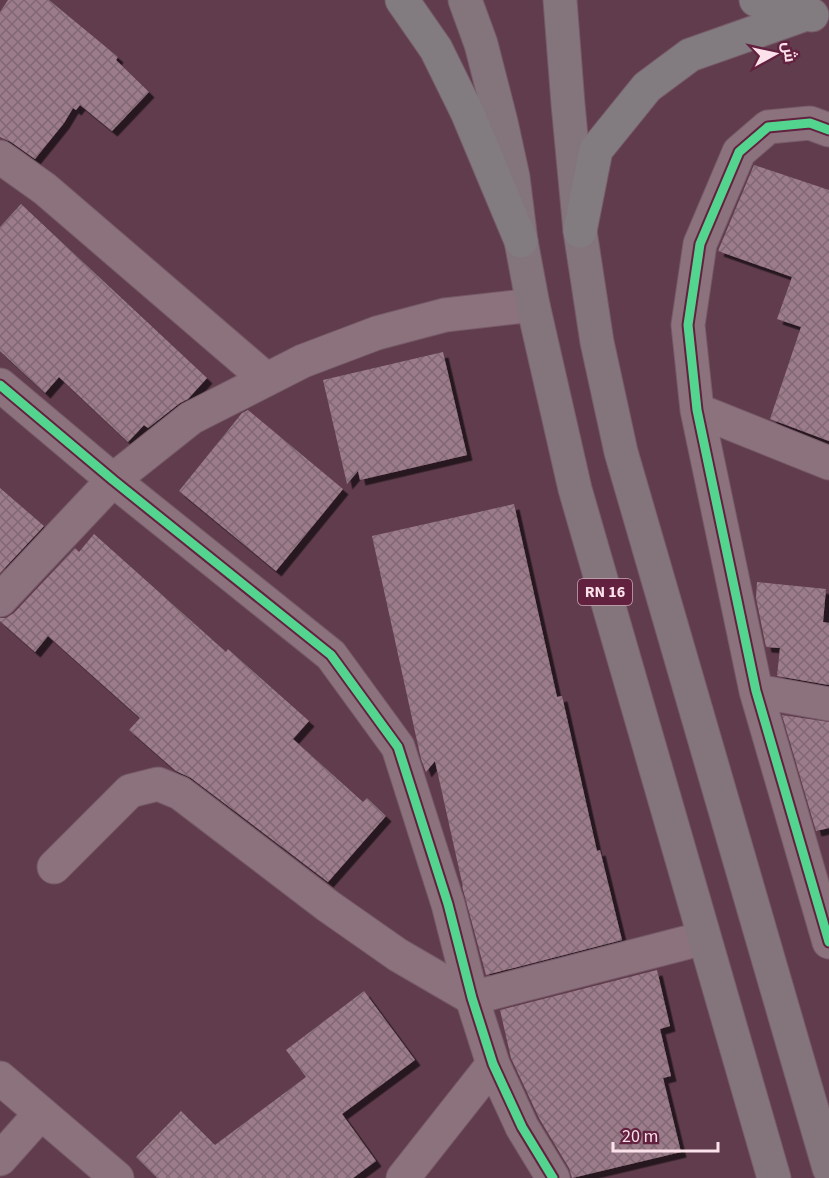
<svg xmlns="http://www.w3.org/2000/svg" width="829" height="1178" font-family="'Source Sans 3',Cairo,sans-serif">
<defs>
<pattern id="building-cross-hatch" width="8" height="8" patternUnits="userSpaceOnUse" patternTransform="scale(1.5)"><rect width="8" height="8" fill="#9c7c8a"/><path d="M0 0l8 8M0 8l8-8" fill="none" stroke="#806872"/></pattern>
<filter id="shadow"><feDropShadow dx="5.5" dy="5.5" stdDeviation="0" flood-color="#0009"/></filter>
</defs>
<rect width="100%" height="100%" fill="#603c4c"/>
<path fill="url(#building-cross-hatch)" filter="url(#shadow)" d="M 8,0 L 49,0 L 118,57 L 116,60 L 149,92 L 112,131 L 80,105 L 76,110 L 73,108 L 64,123 L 35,159 L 11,142 L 2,138 L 0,137 L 0,12 Z
M 754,165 L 829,190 L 829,441 L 770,419 L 801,327 L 777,319 L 792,277 L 718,251 Z
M 21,204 L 207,378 L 188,399 L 180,403 L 148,428 L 144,425 L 128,442 L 59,377 L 45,393 L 0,351 L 0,227 Z
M 443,352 L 467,455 L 360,480 L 358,471 L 347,484 L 323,380 Z
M 248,410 L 343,489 L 276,571 L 179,491 L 242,413 Z
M 0,488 L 44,526 L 0,573 Z
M 514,504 L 557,697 L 562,696 L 597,851 L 600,850 L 622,940 L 486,975 L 462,886 L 463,887 L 435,761 L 426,772 L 421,759 L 372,536 Z
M 94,534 L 226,652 L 228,649 L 309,721 L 293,739 L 363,802 L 367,798 L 386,816 L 328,882 L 191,778 L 176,771 L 129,730 L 140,718 L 48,636 L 35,652 L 0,621 L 0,618 L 6,618 L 14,613 L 75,548 L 79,552 Z
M 757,582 L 826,589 L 823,622 L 829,623 L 829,685 L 777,676 L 780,648 L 766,647 L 756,598 Z
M 782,715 L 829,722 L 829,828 L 816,831 Z
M 657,970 L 670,1026 L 660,1029 L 671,1076 L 663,1078 L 681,1152 L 572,1178 L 569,1168 L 539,1118 L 511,1058 L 500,1010 Z
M 364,991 L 415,1060 L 342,1114 L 376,1161 L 353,1178 L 157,1178 L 136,1157 L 181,1111 L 215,1145 L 306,1077 L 286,1050 Z"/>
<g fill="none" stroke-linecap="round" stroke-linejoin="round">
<defs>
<path id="minor" d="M 829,130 L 810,123 L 768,127 L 739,152 L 700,244 L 688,325 L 697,410 L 756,691 L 829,942
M 0,157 L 45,189 L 266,379
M 0,385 L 113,480 L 331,655 L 398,747 L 448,904 L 472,998 L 493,1064 L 522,1127 L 553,1178
M 697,410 L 829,463
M 0,600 L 113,480 L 191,418 L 303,361 L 377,333 L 445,315 L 533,305
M 756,691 L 829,704
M 54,867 L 130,791 L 158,784 L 180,793 L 328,906 L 398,955 L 472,998 L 704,938
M 0,1078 L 117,1178
M 0,1159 L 41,1113
M 403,1178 L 493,1064"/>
<path id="major" d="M 465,0 L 481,44 L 501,122 L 513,177 L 521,241 L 533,305 L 575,489 L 774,1178
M 560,0 L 568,104 L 580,231 L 597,342 L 621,452 L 829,1168"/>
<path id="highway" d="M 402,0 L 436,49 L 467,112 L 521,241
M 756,0 L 812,15
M 580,231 L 596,150 L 647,87 L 690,55 L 809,13"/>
</defs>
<use href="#minor" stroke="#765a67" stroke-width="35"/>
<use href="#major" stroke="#765a67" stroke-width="35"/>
<use href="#highway" stroke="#765a67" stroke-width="35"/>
<use href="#minor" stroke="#8c727d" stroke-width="33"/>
<use href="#major" stroke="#84747c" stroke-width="33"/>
<use href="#highway" stroke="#827c80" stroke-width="33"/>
<defs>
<path id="cycleway" d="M 829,130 L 810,123 L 768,127 L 739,152 L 700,244 L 688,325 L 697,410 L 756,691 L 829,942
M 0,385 L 113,480 L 331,655 L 398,747 L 448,904 L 472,998 L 493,1064 L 522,1127 L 553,1178"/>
</defs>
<use href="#cycleway" stroke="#632140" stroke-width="13"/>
<use href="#cycleway" stroke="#53d58f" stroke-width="9"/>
</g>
<g text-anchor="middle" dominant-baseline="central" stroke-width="6" stroke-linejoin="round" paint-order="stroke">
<rect fill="#632140" stroke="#cda7b7" stroke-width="1.5" x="578" y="579" width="54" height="26" rx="4.5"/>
<g font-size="16" font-weight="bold" fill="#fbe1ea">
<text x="605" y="592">RN 16</text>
</g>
</g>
<g transform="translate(775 54) rotate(82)" stroke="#632140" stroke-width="4.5" paint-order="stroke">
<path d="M0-4.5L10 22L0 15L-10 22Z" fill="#fbe1ea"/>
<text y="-9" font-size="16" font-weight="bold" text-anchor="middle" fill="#fbe1ea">ش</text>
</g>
<path d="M613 1142v9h105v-9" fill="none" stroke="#fbe1ea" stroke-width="3"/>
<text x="622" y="1142" font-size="18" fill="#fbe1ea" stroke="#632140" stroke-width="4.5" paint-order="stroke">20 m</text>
</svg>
